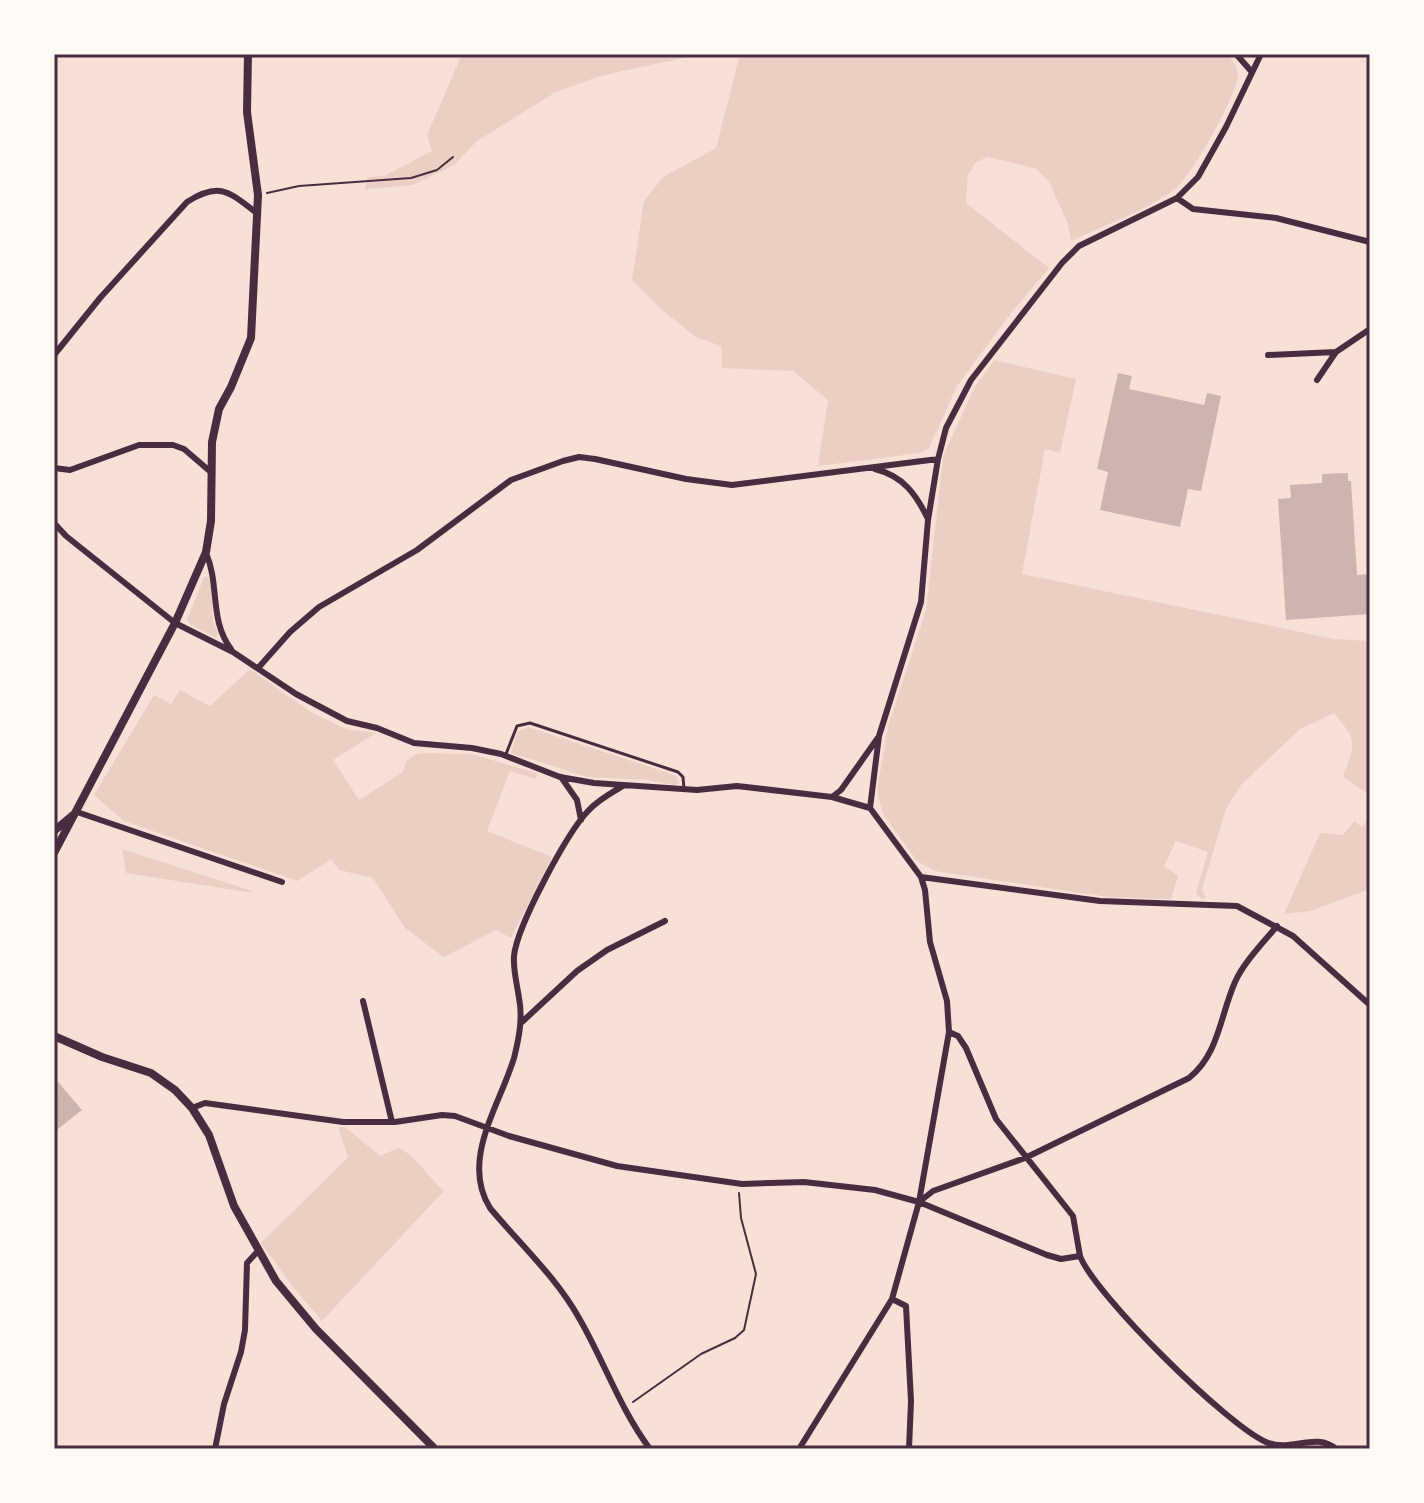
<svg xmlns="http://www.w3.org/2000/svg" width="1424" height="1503" font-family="Rubik,sans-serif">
<rect width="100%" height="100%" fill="#f7e1d7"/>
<path fill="#ebcfc5" d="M 462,54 L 701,54 L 600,76 L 554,93 L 477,141 L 454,165 L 413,185 L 365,189 L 368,177 L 384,176 L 432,151 L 427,135 Z
M 740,54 L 1226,54 C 1233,59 1237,66 1238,75 C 1238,93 1191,177 1176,188 C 1146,211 1105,225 1071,241 L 1068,224 L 1049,182 L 1037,169 L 988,157 L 976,162 L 968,175 L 966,203 L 1049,268 L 1011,313 L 957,386 L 929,448 L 921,453 L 818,466 L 828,400 L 793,371 L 722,368 L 721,346 L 696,337 L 661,309 L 632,280 L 644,201 L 663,177 L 716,148 Z
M 994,360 L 1076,379 L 1060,453 L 1045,449 L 1022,574 L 1334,639 L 1370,641 L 1370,795 L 1343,777 C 1355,741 1359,743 1334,713 L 1300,729 L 1241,785 L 1226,809 L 1202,889 L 1206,898 L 1201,899 L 1196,893 L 1208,852 L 1176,841 L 1164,866 L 1178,876 L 1171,899 L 1108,897 L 935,871 L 917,861 L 883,814 L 877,790 L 888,726 L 926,610 L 943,457 L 974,388 Z
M 204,577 L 208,577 L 211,582 L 213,620 L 218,634 L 216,638 L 191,625 L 187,620 Z
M 250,669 L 311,712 L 346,729 L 376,733 L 333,760 L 359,800 L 403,772 L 406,761 L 416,754 L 425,753 L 471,754 L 537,773 L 536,779 L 510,771 L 487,831 L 552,857 L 511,938 L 496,930 L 444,957 L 405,928 L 373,878 L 339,870 L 331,859 L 297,881 L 124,821 L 94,795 L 154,695 L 171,704 L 180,690 L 210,706 Z
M 528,727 L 677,776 L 679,783 L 674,785 L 648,780 L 587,777 L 511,753 L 517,732 Z
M 1370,817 L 1370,889 L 1310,911 L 1284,914 L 1320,833 L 1343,835 L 1354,821 L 1362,827 Z
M 122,849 L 252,891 L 253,893 L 126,873 Z
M 338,1127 L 345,1127 L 380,1156 L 398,1148 C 413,1152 431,1180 444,1191 L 322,1321 L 293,1287 L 261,1243 L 348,1157 Z"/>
<path fill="#ccb4b1" d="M 1118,373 L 1132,376 L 1129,389 L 1204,405 L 1207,393 L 1221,396 L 1201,491 L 1188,489 L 1180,527 L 1100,510 L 1108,472 L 1097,469 Z
M 1348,473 L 1348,481 L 1351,481 L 1357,575 L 1370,574 L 1370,614 L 1286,620 L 1278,499 L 1291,498 L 1290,485 L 1322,483 L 1322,474 Z
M 58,1082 L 82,1110 L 54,1132 L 54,1085 Z"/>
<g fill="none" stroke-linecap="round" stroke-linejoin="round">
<path stroke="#4a2c40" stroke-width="2" d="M 267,193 L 299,186 L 411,178 L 437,170 L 453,157
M 633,1402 L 701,1354 L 735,1338 L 744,1330 L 756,1274 L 741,1218 L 739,1193"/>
<path stroke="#4a2c40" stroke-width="3" d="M 506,754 L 517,726 L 530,723 L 678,772 L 683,777 L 684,789"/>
<path stroke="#4a2c40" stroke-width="6" d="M 1236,54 L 1251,71
M 1177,198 L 1193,209 L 1276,218 L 1370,242
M 54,355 L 100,298 L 187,202 C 220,181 229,192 258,214
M 1268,355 L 1336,352 L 1370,329
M 1317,380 L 1336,352
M 54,468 L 70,470 L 139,445 L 173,445 L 184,449 L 212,473
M 875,469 C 903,476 916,494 928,519
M 54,523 L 66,536 L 175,623 L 233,652 L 296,694 L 347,721 L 377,728 L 414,743 L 472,748 L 501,754 L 560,777 L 594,783 L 697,790 L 737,786 L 832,797 L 870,808
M 206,553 C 220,585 209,620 231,649
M 259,667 L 290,632 L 319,607 L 417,550 L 511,480 L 563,461 L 579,457 L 595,459 L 686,479 L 732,485 L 938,459
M 561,777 L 577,800 L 581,820
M 623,786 C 611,793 598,800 588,811 C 567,833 517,926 514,956 C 513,970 517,984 519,998 C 523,1018 519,1038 514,1058 C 500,1105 460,1160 490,1208 C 520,1244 556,1277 579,1318 C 604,1361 620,1409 650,1449
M 832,797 L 841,790 L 877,739
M 77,812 L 282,882
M 921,877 L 1100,901 L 1237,906 L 1293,936 L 1370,1005
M 363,1001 L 392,1122
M 522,1022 L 577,971 L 607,950 L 665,921
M 949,1032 L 958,1036 L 966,1048 L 996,1119 L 1073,1216 L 1080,1256
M 192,1108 L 205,1103 L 343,1122 L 395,1122 L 442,1115 L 455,1116 L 509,1136 L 617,1166 L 742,1184 L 804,1182 L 875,1190 L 919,1202 L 1047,1255 L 1061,1259 L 1080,1256 C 1095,1295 1227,1425 1266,1442 C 1290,1453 1316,1431 1336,1449
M 919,1202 L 933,1191 L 1025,1158 L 1189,1078 C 1219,1054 1220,1016 1235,982 C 1244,962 1263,943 1277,926
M 892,1299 L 906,1306 L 911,1401 L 909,1449
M 215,1449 L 224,1404 L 241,1352 L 245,1330 L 247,1263 L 258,1251
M 799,1449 L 892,1299 L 919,1202 L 949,1032 L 947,1001 L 930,942 L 925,890 L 921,877 L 870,808 L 879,736 L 921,602 L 928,520 L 938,459 L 946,428 L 971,380 L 1062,263 L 1079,246 L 1177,198 L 1198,177 L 1226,127 L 1261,54"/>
<path stroke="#4a2c40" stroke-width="8" d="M 54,831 L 73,815
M 54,853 L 175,623 L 206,552 L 211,521 L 212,442 L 219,409 L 231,387 L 251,338 L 258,195 L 247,112 L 248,54
M 54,1036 L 102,1057 L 151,1073 L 175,1090 L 192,1108 L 209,1135 L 234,1206 L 276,1281 L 316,1329 L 435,1449"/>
</g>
<rect width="1424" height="1503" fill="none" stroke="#fffaf5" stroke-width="112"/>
<rect x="56" y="56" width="1312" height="1391" fill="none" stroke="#4a2c40" stroke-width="3"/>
</svg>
